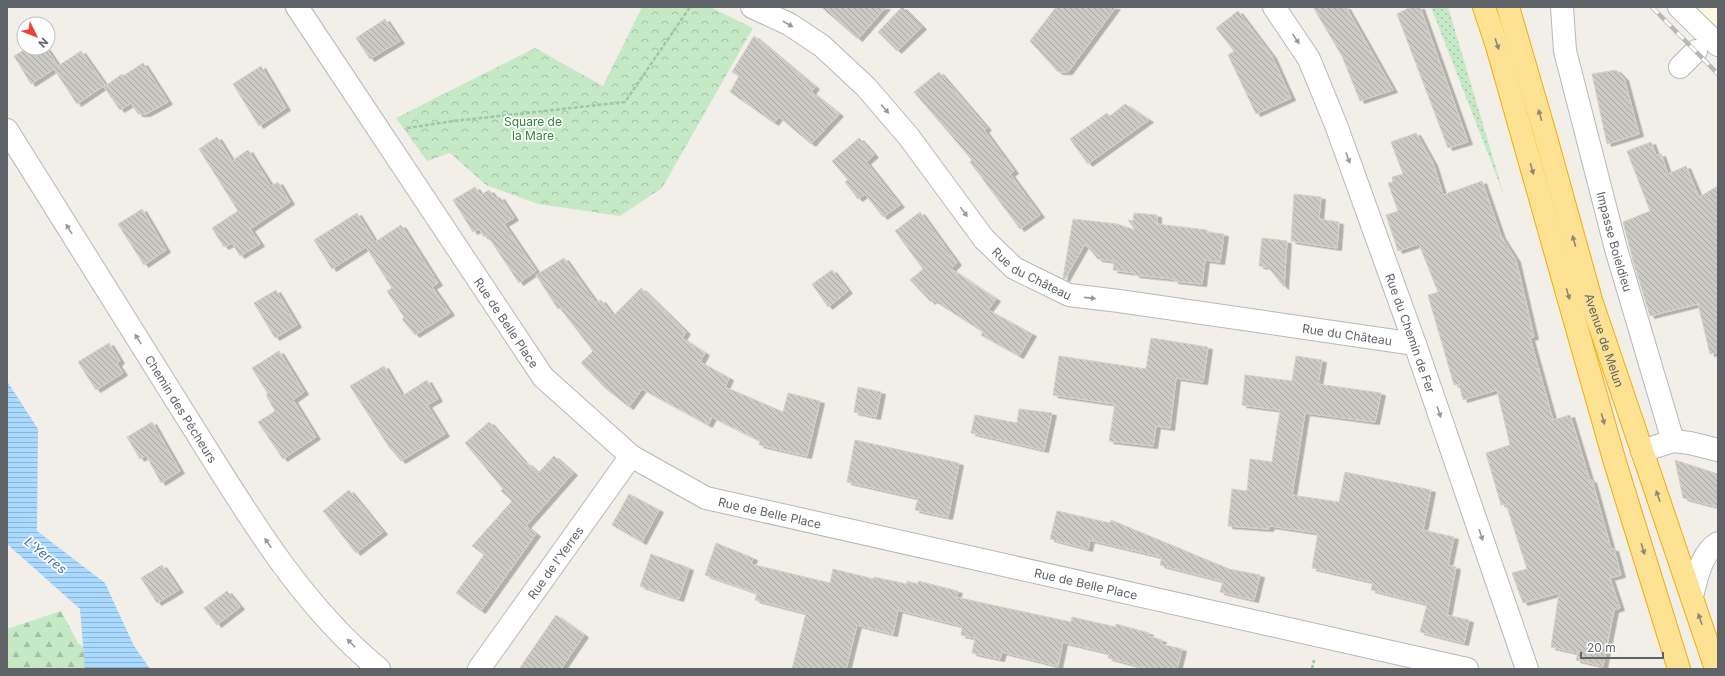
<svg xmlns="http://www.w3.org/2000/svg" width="1725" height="676" font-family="Inter,sans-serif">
<defs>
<pattern id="grass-dots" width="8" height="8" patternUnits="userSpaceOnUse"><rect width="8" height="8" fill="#c5e8c5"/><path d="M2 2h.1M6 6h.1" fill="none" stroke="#a3c0a4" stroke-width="1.8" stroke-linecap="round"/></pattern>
<pattern id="forest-firs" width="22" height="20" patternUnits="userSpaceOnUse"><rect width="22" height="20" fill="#c5e8c5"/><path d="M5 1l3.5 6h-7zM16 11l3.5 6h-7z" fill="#a3c0a4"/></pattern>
<pattern id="park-crowns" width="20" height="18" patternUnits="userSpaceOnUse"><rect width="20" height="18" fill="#c5e8c5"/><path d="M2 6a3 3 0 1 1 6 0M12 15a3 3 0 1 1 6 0" fill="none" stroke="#a3c0a4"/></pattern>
<pattern id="water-rules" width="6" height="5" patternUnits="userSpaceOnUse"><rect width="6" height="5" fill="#aadaff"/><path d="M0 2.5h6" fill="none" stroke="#8eb4d2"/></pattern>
<pattern id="building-back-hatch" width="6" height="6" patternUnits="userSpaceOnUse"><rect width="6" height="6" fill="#cccac5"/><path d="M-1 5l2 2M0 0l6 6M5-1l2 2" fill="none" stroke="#a9a8a4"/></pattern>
<filter id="shadow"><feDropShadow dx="4.5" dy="2.5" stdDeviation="0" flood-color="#0004"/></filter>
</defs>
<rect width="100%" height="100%" fill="#f1efe8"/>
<path fill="#fef7e0" d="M 1667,7 L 1718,7 L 1718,55 Z"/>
<path fill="url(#grass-dots)" d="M 1431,7 L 1448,7 L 1504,195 Z"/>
<path fill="url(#forest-firs)" d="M 61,611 L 78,643 L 100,659 L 100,669 L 7,669 L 7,629 Z"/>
<path fill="url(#park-crowns)" d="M 642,7 L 710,7 L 753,28 L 662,188 L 620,216 L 538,204 L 486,185 L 450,153 L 427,161 L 396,118 L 535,48 L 603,86 Z"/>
<path fill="url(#water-rules)" d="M 7,381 L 38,429 L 37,531 L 105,583 L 134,646 L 150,669 L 85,669 L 80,609 L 7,544 Z"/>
<path fill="url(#building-back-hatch)" stroke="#d6d1c6" filter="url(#shadow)" d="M 821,7 L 886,7 L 858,39 Z
M 902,7 L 922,27 L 897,51 L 878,32 Z
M 1056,7 L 1116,7 L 1068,72 L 1058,72 L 1030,41 Z
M 1313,7 L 1346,7 L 1393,90 L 1360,101 L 1342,56 Z
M 1411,7 L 1420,7 L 1468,142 L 1448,148 L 1397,14 Z
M 1238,11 L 1272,56 L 1291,98 L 1256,114 L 1228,55 L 1234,51 L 1216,28 Z
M 385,19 L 400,41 L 370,59 L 356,38 Z
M 754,36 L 815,87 L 811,92 L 839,114 L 811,144 L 779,117 L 774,123 L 730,92 L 739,76 L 732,72 Z
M 27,48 L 46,48 L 58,66 L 81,51 L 105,85 L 77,104 L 54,69 L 31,84 L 14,56 Z
M 143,63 L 168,102 L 146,114 L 138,114 L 131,103 L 120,110 L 104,87 L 122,74 L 123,76 Z
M 261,66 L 286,108 L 259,126 L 233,84 Z
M 1616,70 L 1624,78 L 1639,134 L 1607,144 L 1592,74 Z
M 939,72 L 987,128 L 984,130 L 1014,171 L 1010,174 L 1040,215 L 1020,229 L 970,162 L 972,160 L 914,92 Z
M 1125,104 L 1149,120 L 1088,164 L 1070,139 L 1107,113 L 1110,116 Z
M 1416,133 L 1433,163 L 1443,195 L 1482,181 L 1501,236 L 1516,260 L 1534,337 L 1530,338 L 1553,420 L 1570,415 L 1590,481 L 1592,480 L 1611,549 L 1614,549 L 1621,575 L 1610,578 L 1620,608 L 1614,610 L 1603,666 L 1576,660 L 1578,653 L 1551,647 L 1559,593 L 1523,603 L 1512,573 L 1527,569 L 1506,504 L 1501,505 L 1486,453 L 1510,445 L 1497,390 L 1463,400 L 1459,384 L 1454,385 L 1428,295 L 1438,292 L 1419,244 L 1398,251 L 1386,215 L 1398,211 L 1388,183 L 1393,182 L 1392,177 L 1403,174 L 1391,142 Z
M 217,137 L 232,161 L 248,150 L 271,186 L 278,182 L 290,202 L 250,229 L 260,244 L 240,256 L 232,243 L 224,247 L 212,228 L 238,211 L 199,149 Z
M 859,138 L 874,155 L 866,162 L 900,205 L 883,217 L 865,194 L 858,199 L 845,182 L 848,180 L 832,161 Z
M 1651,142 L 1656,155 L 1661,154 L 1668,174 L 1686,166 L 1699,197 L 1718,186 L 1718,353 L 1710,354 L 1698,304 L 1650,316 L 1634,264 L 1623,222 L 1650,211 L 1627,151 Z
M 475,187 L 481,195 L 489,190 L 496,199 L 500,197 L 514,218 L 504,224 L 536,271 L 519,283 L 487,235 L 484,237 L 479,229 L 473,232 L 453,200 Z
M 1294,194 L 1321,197 L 1319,219 L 1339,222 L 1337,248 L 1291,241 Z
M 142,209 L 166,250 L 144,265 L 118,224 Z
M 920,212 L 957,263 L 951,269 L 996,299 L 988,310 L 1032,334 L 1019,356 L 981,335 L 983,332 L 933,300 L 931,302 L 910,280 L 923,269 L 895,231 Z
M 357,213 L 375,242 L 401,225 L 438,283 L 432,287 L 450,313 L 415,335 L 402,319 L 404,317 L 387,291 L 392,288 L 366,247 L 332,269 L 314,240 Z
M 1134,213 L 1157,215 L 1157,224 L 1207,230 L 1207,232 L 1224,234 L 1220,262 L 1205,260 L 1202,284 L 1174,281 L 1174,279 L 1135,275 L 1135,273 L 1113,270 L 1114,261 L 1098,259 L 1085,244 L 1065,279 L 1063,278 L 1073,219 L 1117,224 L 1135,230 L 1128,220 L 1133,221 Z
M 1262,238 L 1287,241 L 1284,287 L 1268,267 L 1259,266 Z
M 564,258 L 596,303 L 601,300 L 613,316 L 641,288 L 686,332 L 682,338 L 705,353 L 700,362 L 729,378 L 725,387 L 783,412 L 788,393 L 820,401 L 807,456 L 759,445 L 760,441 L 712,417 L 708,425 L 642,389 L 629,407 L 605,388 L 581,363 L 593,351 L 560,308 L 558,309 L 536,275 Z
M 832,270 L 848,291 L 828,307 L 812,284 Z
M 276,290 L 297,325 L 275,338 L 254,303 Z
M 1151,338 L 1208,347 L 1203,382 L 1176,378 L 1170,428 L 1156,426 L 1153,446 L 1109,441 L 1115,404 L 1053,395 L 1059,356 L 1146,369 Z
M 109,343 L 120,361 L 117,364 L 123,373 L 96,390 L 78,362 Z
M 279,351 L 304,392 L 293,400 L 316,437 L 283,459 L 258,422 L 275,411 L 266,395 L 268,394 L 252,368 Z
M 1296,356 L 1322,360 L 1318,384 L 1381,393 L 1375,422 L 1305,413 L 1292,495 L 1339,502 L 1345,472 L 1431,490 L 1423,530 L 1454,537 L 1448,565 L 1456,567 L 1447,615 L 1469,620 L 1464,643 L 1420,632 L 1427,604 L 1371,590 L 1373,582 L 1312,568 L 1318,533 L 1270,526 L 1269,529 L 1228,526 L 1232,489 L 1247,491 L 1250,459 L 1272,462 L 1280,410 L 1242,405 L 1245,375 L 1292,381 Z
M 384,366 L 402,396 L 427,380 L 438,399 L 427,405 L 445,434 L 401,461 L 389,447 L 350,386 Z
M 858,387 L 881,392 L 876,417 L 854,412 Z
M 1019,409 L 1052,413 L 1044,450 L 971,433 L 975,415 L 1017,423 Z
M 152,422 L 180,471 L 161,483 L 146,455 L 140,459 L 127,437 Z
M 489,422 L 526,464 L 527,463 L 538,473 L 554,456 L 573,473 L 526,526 L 536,534 L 481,611 L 456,593 L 484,555 L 472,546 L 512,501 L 501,491 L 503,489 L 465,443 Z
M 855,440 L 959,463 L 948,517 L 915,510 L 918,498 L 847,482 Z
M 1675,460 L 1718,474 L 1718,507 L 1683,498 Z
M 349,490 L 383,532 L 356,553 L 323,511 Z
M 629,494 L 659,510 L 642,542 L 612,525 Z
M 1057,511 L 1110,523 L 1111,520 L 1229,569 L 1260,575 L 1254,600 L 1220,592 L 1223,581 L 1160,565 L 1162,557 L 1090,540 L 1088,549 L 1050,539 Z
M 716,543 L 753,558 L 751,564 L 830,583 L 833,569 L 874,579 L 874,577 L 907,584 L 907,581 L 918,584 L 918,581 L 958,591 L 956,597 L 1001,607 L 1071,622 L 1072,617 L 1116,627 L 1116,624 L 1149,633 L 1148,636 L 1162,640 L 1161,644 L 1182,649 L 1177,669 L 1151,669 L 1108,658 L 1109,653 L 1063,642 L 1058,666 L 1002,652 L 1000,659 L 972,653 L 975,638 L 961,635 L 962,626 L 898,610 L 893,634 L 857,625 L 846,669 L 792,669 L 806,613 L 755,600 L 757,593 L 705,575 Z
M 651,554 L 689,568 L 679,599 L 640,586 Z
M 162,565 L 179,590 L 157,603 L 141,578 Z
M 227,591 L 240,607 L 217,625 L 204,608 Z
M 556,615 L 584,635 L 561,669 L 519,669 Z"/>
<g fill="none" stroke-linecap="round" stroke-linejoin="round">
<defs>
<g id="minor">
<path id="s1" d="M 297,7 L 543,377 L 631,456 L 706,498 L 1467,669"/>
<path id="s2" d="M 752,7 L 789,24 L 822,46 L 866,87 L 909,137 L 984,239 L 1014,268 L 1069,295 L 1119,301 L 1415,344"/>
<path id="s3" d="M 1274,7 L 1309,59 L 1336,125 L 1415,344 L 1527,669"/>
<path id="s4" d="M 1562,7 L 1565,51 L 1616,249 L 1673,441 L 1642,451"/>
<path d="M 1679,7 L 1718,45"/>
<path d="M 1680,67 L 1696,51"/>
<path id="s5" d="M 7,130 C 66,224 125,318 184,413 C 241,503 296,601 379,669"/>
<path d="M 1673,441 L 1690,443 L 1718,450"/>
<path d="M 1692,596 C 1697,578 1701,553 1718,543"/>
<path id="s6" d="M 479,669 L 631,456"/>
</g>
<g id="highway">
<path d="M 1484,7 L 1497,46 L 1614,459 L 1679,669"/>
<path id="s7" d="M 1508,7 L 1545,134 L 1591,300 L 1716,669"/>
</g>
</defs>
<use href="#minor" stroke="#b5b8bc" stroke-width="24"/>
<use href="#highway" stroke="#f9ab00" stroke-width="24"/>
<path stroke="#9cc7a9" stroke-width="2.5" stroke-dasharray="4 2" stroke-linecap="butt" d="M 407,128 L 454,121 L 625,102 L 690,7
M 1312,669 L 1314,660"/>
<use href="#minor" stroke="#fff" stroke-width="22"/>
<use href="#highway" stroke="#fde293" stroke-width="22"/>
<defs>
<path id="rail" d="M 1652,7 L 1718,74"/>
</defs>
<use href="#rail" stroke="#b6b7b8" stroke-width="4.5"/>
<use href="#rail" stroke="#fff" stroke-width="3" stroke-dasharray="9" stroke-linecap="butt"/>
</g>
<defs><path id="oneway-solid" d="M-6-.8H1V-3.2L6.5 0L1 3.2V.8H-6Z"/></defs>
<g fill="#979a9d">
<use href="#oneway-solid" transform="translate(788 24) rotate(29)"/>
<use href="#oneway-solid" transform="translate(1296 39) rotate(56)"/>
<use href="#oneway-solid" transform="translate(885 109) rotate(49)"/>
<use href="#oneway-solid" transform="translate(1348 158) rotate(70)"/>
<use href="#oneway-solid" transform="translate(964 212) rotate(54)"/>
<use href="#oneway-solid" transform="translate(69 229) rotate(-122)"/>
<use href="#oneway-solid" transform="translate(1090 298) rotate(6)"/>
<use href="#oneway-solid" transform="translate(138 339) rotate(-122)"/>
<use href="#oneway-solid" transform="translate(1439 412) rotate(71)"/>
<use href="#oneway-solid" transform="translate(1481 535) rotate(71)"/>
<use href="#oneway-solid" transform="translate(268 543) rotate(-125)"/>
<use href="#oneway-solid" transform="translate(351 643) rotate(-135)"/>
</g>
<g fill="#8e8975">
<use href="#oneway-solid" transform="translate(1497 44) rotate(72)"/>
<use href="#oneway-solid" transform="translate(1540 115) rotate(-106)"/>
<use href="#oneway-solid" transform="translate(1532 169) rotate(74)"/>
<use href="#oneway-solid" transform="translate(1574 241) rotate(-106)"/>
<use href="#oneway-solid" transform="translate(1568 294) rotate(74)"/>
<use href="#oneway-solid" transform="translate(1603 419) rotate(74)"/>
<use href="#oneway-solid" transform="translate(1658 496) rotate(-109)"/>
<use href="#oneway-solid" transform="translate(1643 549) rotate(73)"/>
<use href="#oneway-solid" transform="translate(1700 619) rotate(-109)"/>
</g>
<g text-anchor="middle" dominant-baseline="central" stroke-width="3.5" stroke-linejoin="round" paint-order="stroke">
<g font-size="12" fill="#348238" stroke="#fff">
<text x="533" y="121">Square de<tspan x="533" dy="14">la Mare</tspan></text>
</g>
<g font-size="12" fill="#5f6368" stroke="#fff">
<text stroke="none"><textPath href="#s4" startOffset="241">Impasse Boieldieu</textPath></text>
<text stroke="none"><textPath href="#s2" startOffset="393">Rue du Château</textPath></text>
<text stroke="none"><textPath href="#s1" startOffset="379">Rue de Belle Place</textPath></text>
<text stroke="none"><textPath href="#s3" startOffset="355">Rue du Chemin de Fer</textPath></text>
<text stroke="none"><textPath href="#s2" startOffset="717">Rue du Château</textPath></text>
<text stroke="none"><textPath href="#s7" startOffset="347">Avenue de Melun</textPath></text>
<text stroke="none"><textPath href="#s5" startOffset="329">Chemin des Pêcheurs</textPath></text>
<text stroke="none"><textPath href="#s1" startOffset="714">Rue de Belle Place</textPath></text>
<text stroke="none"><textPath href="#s6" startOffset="131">Rue de l'Yerres</textPath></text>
<text stroke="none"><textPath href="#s1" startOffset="1038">Rue de Belle Place</textPath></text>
</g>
<g font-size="13" font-style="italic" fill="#4174aa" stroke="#fff">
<text transform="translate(46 555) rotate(39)">L'Yerres</text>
</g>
</g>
<rect width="1725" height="676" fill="none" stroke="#5f6368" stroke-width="16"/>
<g transform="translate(36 36) rotate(133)"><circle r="19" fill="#ffffff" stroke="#bfc1c3"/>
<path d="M0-3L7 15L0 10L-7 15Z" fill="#ea4335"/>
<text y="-6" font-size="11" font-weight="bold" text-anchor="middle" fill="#5f6368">N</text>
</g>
<path d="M1581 652v6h82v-6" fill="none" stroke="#5f6368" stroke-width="2"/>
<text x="1587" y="652" font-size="12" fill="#5f6368" stroke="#ffffff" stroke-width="3" paint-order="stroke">20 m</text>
</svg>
